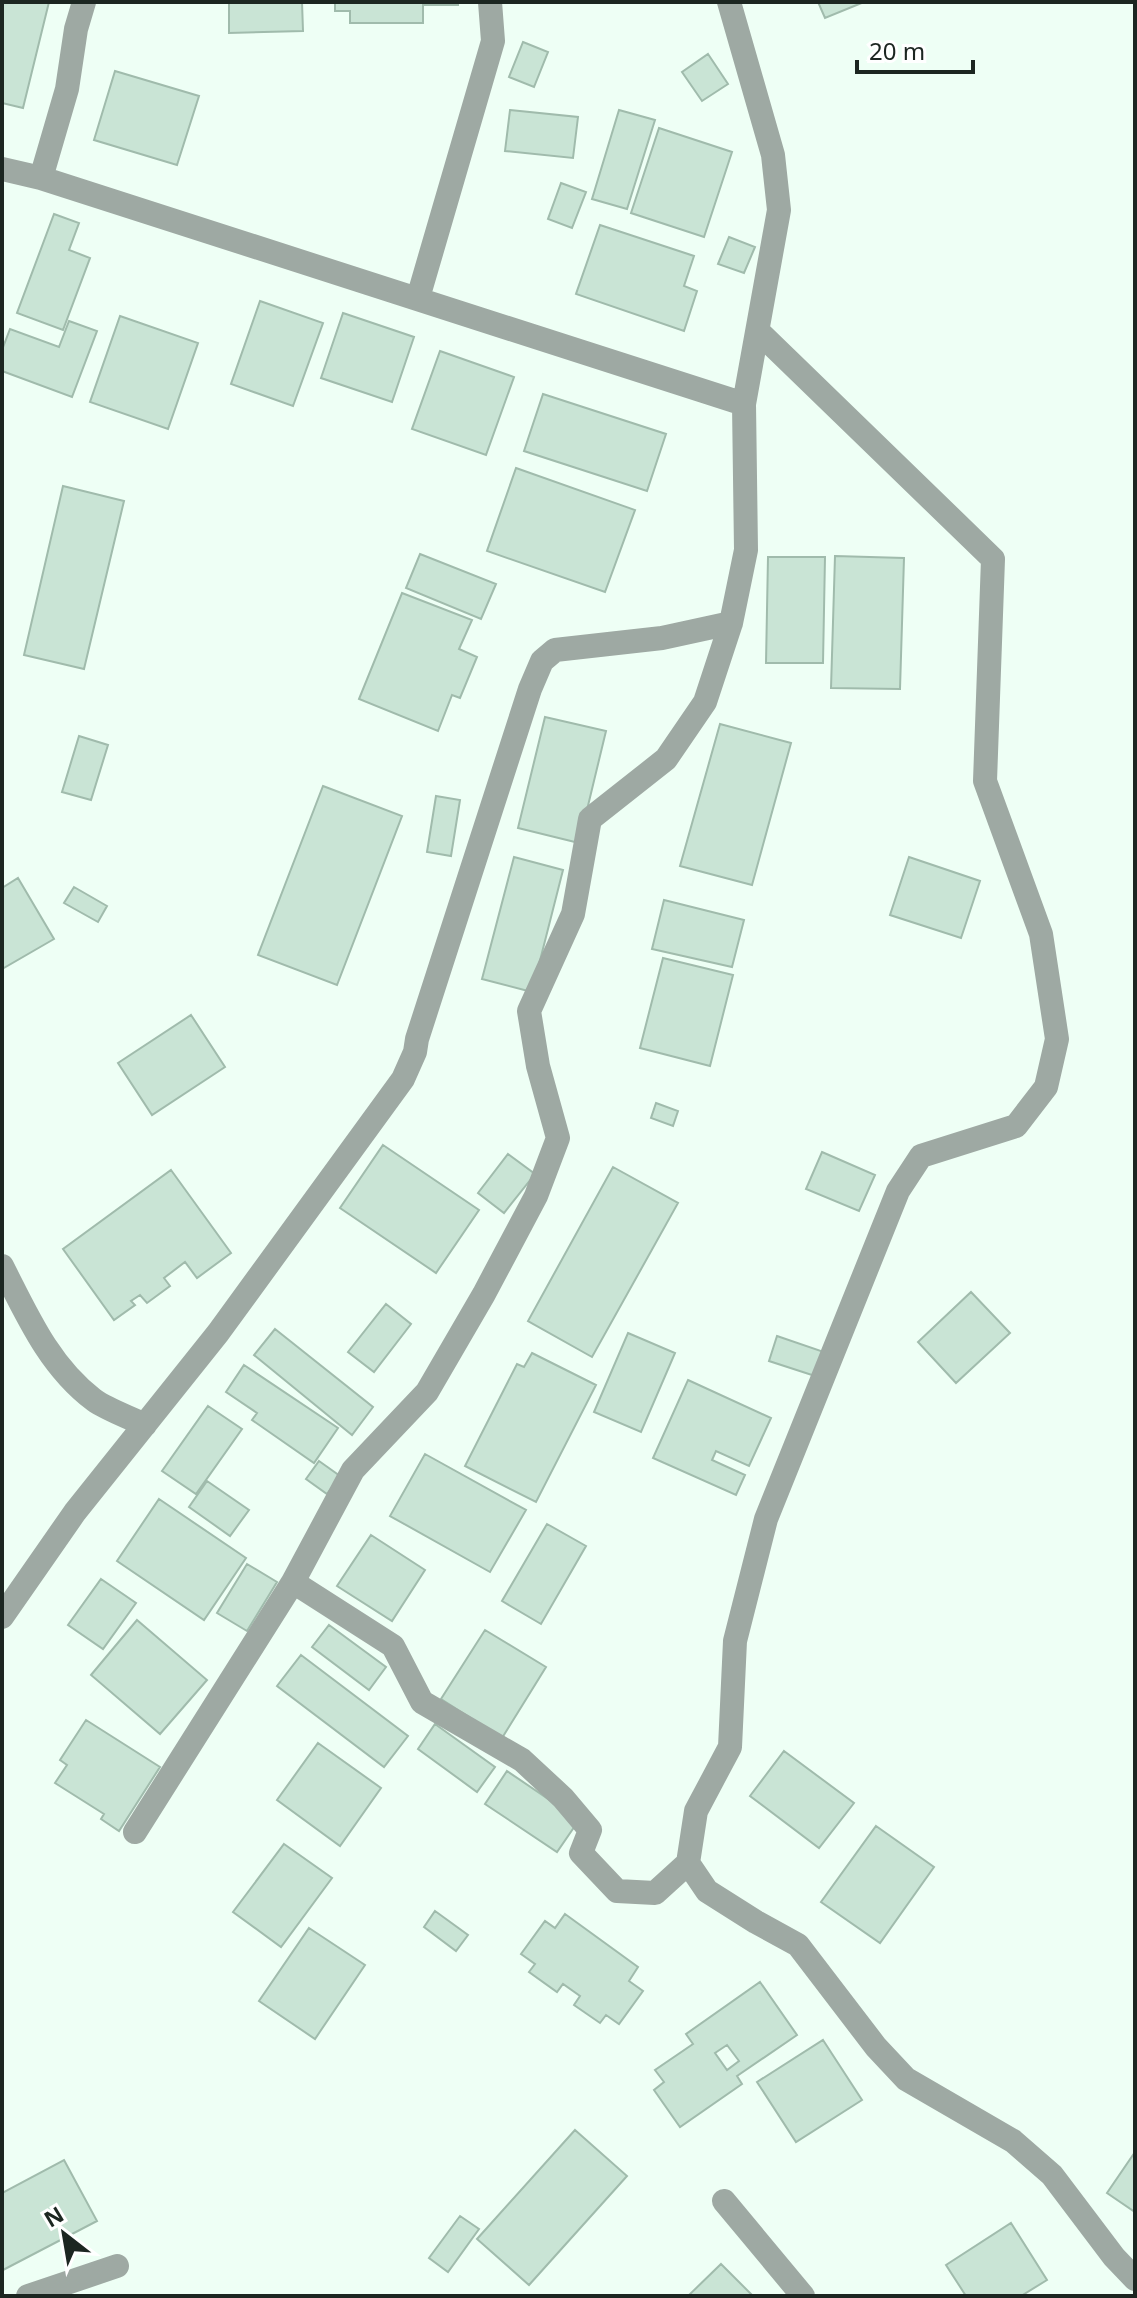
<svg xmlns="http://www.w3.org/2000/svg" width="1137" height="2298" font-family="'Noto Sans',sans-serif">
<rect width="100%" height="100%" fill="#eefff5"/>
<path fill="#c9e4d5" stroke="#a0bbac" stroke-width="2" fill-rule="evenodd" d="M 2,2 L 49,2 L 23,108 L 2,103 Z
M 229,2 L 302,2 L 303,31 L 229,33 Z
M 335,2 L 458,2 L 458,5 L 423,5 L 423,23 L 350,23 L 350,11 L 335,11 Z
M 818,2 L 864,2 L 825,18 Z
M 523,42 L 548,52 L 534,87 L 509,77 Z
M 708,54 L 728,84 L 702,101 L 682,72 Z
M 115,71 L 199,96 L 177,165 L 94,140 Z
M 510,110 L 578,117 L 573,158 L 505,151 Z
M 619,110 L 655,120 L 627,209 L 592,199 Z
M 659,128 L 732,152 L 704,237 L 631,213 Z
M 561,183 L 586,192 L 572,228 L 548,219 Z
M 54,214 L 79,223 L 69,250 L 90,258 L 63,330 L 17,313 Z
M 600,225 L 694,256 L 684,286 L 697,291 L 684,331 L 576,294 Z
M 729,237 L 755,247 L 744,273 L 718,264 Z
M 260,301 L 323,323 L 293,406 L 231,384 Z
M 343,313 L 414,337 L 392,402 L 321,378 Z
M 120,316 L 198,343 L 168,429 L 90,402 Z
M 69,321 L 97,331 L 72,397 L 2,371 L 2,350 L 10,329 L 59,347 Z
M 440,351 L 514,377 L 486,455 L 412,429 Z
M 543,394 L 666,434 L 647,491 L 524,451 Z
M 516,468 L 635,510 L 605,592 L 487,551 Z
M 63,486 L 124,501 L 84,669 L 24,655 Z
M 420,554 L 496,584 L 481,619 L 406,588 Z
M 835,556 L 904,558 L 900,689 L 831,688 Z
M 768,557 L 825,557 L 823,663 L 766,663 Z
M 402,593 L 472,620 L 459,649 L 477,657 L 460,698 L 452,695 L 438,731 L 359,699 Z
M 545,717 L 606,731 L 579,843 L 518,828 Z
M 720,724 L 791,743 L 752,885 L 680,866 Z
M 79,736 L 108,745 L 91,800 L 62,792 Z
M 323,786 L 402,816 L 337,985 L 258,955 Z
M 436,796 L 460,800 L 451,856 L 427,852 Z
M 514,857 L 563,870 L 532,992 L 482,979 Z
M 909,857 L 980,881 L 961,938 L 890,915 Z
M 18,878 L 54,939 L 2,969 L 2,888 Z
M 74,887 L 107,906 L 98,922 L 64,903 Z
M 664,900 L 744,920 L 732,967 L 652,949 Z
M 663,958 L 733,975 L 710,1066 L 640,1048 Z
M 191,1015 L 225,1067 L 152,1115 L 118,1063 Z
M 656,1103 L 678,1111 L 673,1126 L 651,1118 Z
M 383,1145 L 479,1210 L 436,1273 L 340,1208 Z
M 822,1152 L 875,1175 L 859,1211 L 806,1189 Z
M 508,1154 L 535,1174 L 504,1213 L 478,1193 Z
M 613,1167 L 678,1203 L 592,1357 L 528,1321 Z
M 171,1170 L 231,1253 L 197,1278 L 185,1262 L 164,1278 L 170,1286 L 147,1303 L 140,1295 L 131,1301 L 135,1305 L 114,1320 L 63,1249 Z
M 971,1292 L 1010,1333 L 956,1383 L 918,1342 Z
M 386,1304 L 411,1324 L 374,1372 L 348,1352 Z
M 275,1329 L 373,1407 L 352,1435 L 254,1355 Z
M 628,1333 L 675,1353 L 641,1432 L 594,1412 Z
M 777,1336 L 824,1352 L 815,1376 L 769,1361 Z
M 532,1353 L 596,1385 L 536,1502 L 465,1466 L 517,1364 L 524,1367 Z
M 244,1365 L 338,1428 L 314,1463 L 252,1420 L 257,1413 L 226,1392 Z
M 688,1380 L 771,1418 L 749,1466 L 716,1451 L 712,1460 L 745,1475 L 736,1495 L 653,1458 Z
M 208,1406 L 242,1429 L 196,1494 L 162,1471 Z
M 425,1454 L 526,1510 L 490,1572 L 390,1516 Z
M 319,1461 L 340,1476 L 327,1494 L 306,1479 Z
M 207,1481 L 249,1510 L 230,1536 L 189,1507 Z
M 159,1499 L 246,1558 L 204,1620 L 117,1561 Z
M 547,1524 L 586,1546 L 541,1624 L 502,1601 Z
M 371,1535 L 425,1570 L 392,1621 L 337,1586 Z
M 247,1564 L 277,1582 L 247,1631 L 217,1613 Z
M 101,1579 L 136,1603 L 103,1649 L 68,1625 Z
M 137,1620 L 207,1680 L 160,1734 L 91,1675 Z
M 329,1625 L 386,1667 L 369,1690 L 312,1647 Z
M 485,1630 L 546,1667 L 502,1738 L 441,1699 Z
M 301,1655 L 408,1736 L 384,1767 L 277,1686 Z
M 86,1720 L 160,1767 L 119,1831 L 101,1819 L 104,1814 L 55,1783 L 67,1765 L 60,1760 Z
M 435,1724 L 495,1767 L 477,1792 L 418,1749 Z
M 318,1743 L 381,1788 L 340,1846 L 277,1800 Z
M 784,1751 L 854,1803 L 819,1848 L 750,1796 Z
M 507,1771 L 579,1820 L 557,1852 L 485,1804 Z
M 876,1826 L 934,1867 L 880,1943 L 821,1902 Z
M 284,1844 L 332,1878 L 281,1947 L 233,1912 Z
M 435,1911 L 468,1935 L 456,1951 L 424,1927 Z
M 565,1914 L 638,1967 L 629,1981 L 643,1991 L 619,2024 L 606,2015 L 600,2023 L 574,2005 L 580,1996 L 563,1984 L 557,1992 L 529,1972 L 535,1964 L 521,1954 L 545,1921 L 555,1928 Z
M 309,1928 L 365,1965 L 315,2039 L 259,2001 Z
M 760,1982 L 797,2035 L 737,2076 L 742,2084 L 680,2127 L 654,2090 L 664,2082 L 655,2070 L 693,2044 L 686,2034 ZM 727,2045 L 739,2061 L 727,2070 L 715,2053 Z
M 823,2040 L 862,2100 L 796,2142 L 757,2082 Z
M 575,2130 L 627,2176 L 529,2285 L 477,2239 Z
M 1135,2152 L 1135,2212 L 1107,2193 Z
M 64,2160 L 97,2221 L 3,2270 L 2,2193 Z
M 460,2216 L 479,2229 L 448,2272 L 429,2258 Z
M 1011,2223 L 1047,2280 L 1021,2296 L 966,2296 L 946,2265 Z
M 721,2264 L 753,2296 L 688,2296 Z"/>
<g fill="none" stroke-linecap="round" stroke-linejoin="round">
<path stroke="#9ea9a3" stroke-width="24" d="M 2,169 L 41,178 L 744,404
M 41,178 L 67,89 L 76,29 L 84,2
M 418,298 L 493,41 L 490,2
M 2,1266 C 27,1315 49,1366 94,1400 C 108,1410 129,1417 145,1425
M 293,1582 L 393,1646 L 422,1702 L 522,1760 L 563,1798 L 590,1830 L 581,1853 L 617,1891 L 655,1893 L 688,1863 L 707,1891 L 756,1922 L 798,1945 L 876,2047 L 906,2079 L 1013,2141 L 1052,2175 L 1114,2257 L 1135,2279
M 2,1617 L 75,1512 L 218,1333 L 403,1079 L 415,1052 L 417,1039 L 530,689 L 542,661 L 555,650 L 662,638 L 731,623
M 135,1832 L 293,1582 L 353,1470 L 427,1392 L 484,1294 L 536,1196 L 558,1138 L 538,1066 L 529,1011 L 573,914 L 590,819 L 666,759 L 705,702 L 731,623 L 746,550 L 744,404 L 779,210 L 773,155 L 729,2
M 688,1863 L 696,1811 L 730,1747 L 735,1641 L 766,1519 L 898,1191 L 921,1156 L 1016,1126 L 1046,1087 L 1057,1039 L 1041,934 L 985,781 L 993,559 L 759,332
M 724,2201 L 803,2296
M 28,2296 L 117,2266"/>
</g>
<rect width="1137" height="2298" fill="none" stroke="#1c2621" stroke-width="8"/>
<g transform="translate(64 2234) rotate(329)" stroke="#ffffff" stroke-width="6" paint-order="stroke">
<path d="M0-6L14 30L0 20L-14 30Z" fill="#1c2621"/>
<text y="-12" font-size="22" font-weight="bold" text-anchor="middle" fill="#1c2621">N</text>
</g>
<path d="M857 60v12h116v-12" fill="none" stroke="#1c2621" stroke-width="4"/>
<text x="869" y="60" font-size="24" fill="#1c2621" stroke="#ffffff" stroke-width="6" paint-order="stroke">20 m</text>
</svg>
